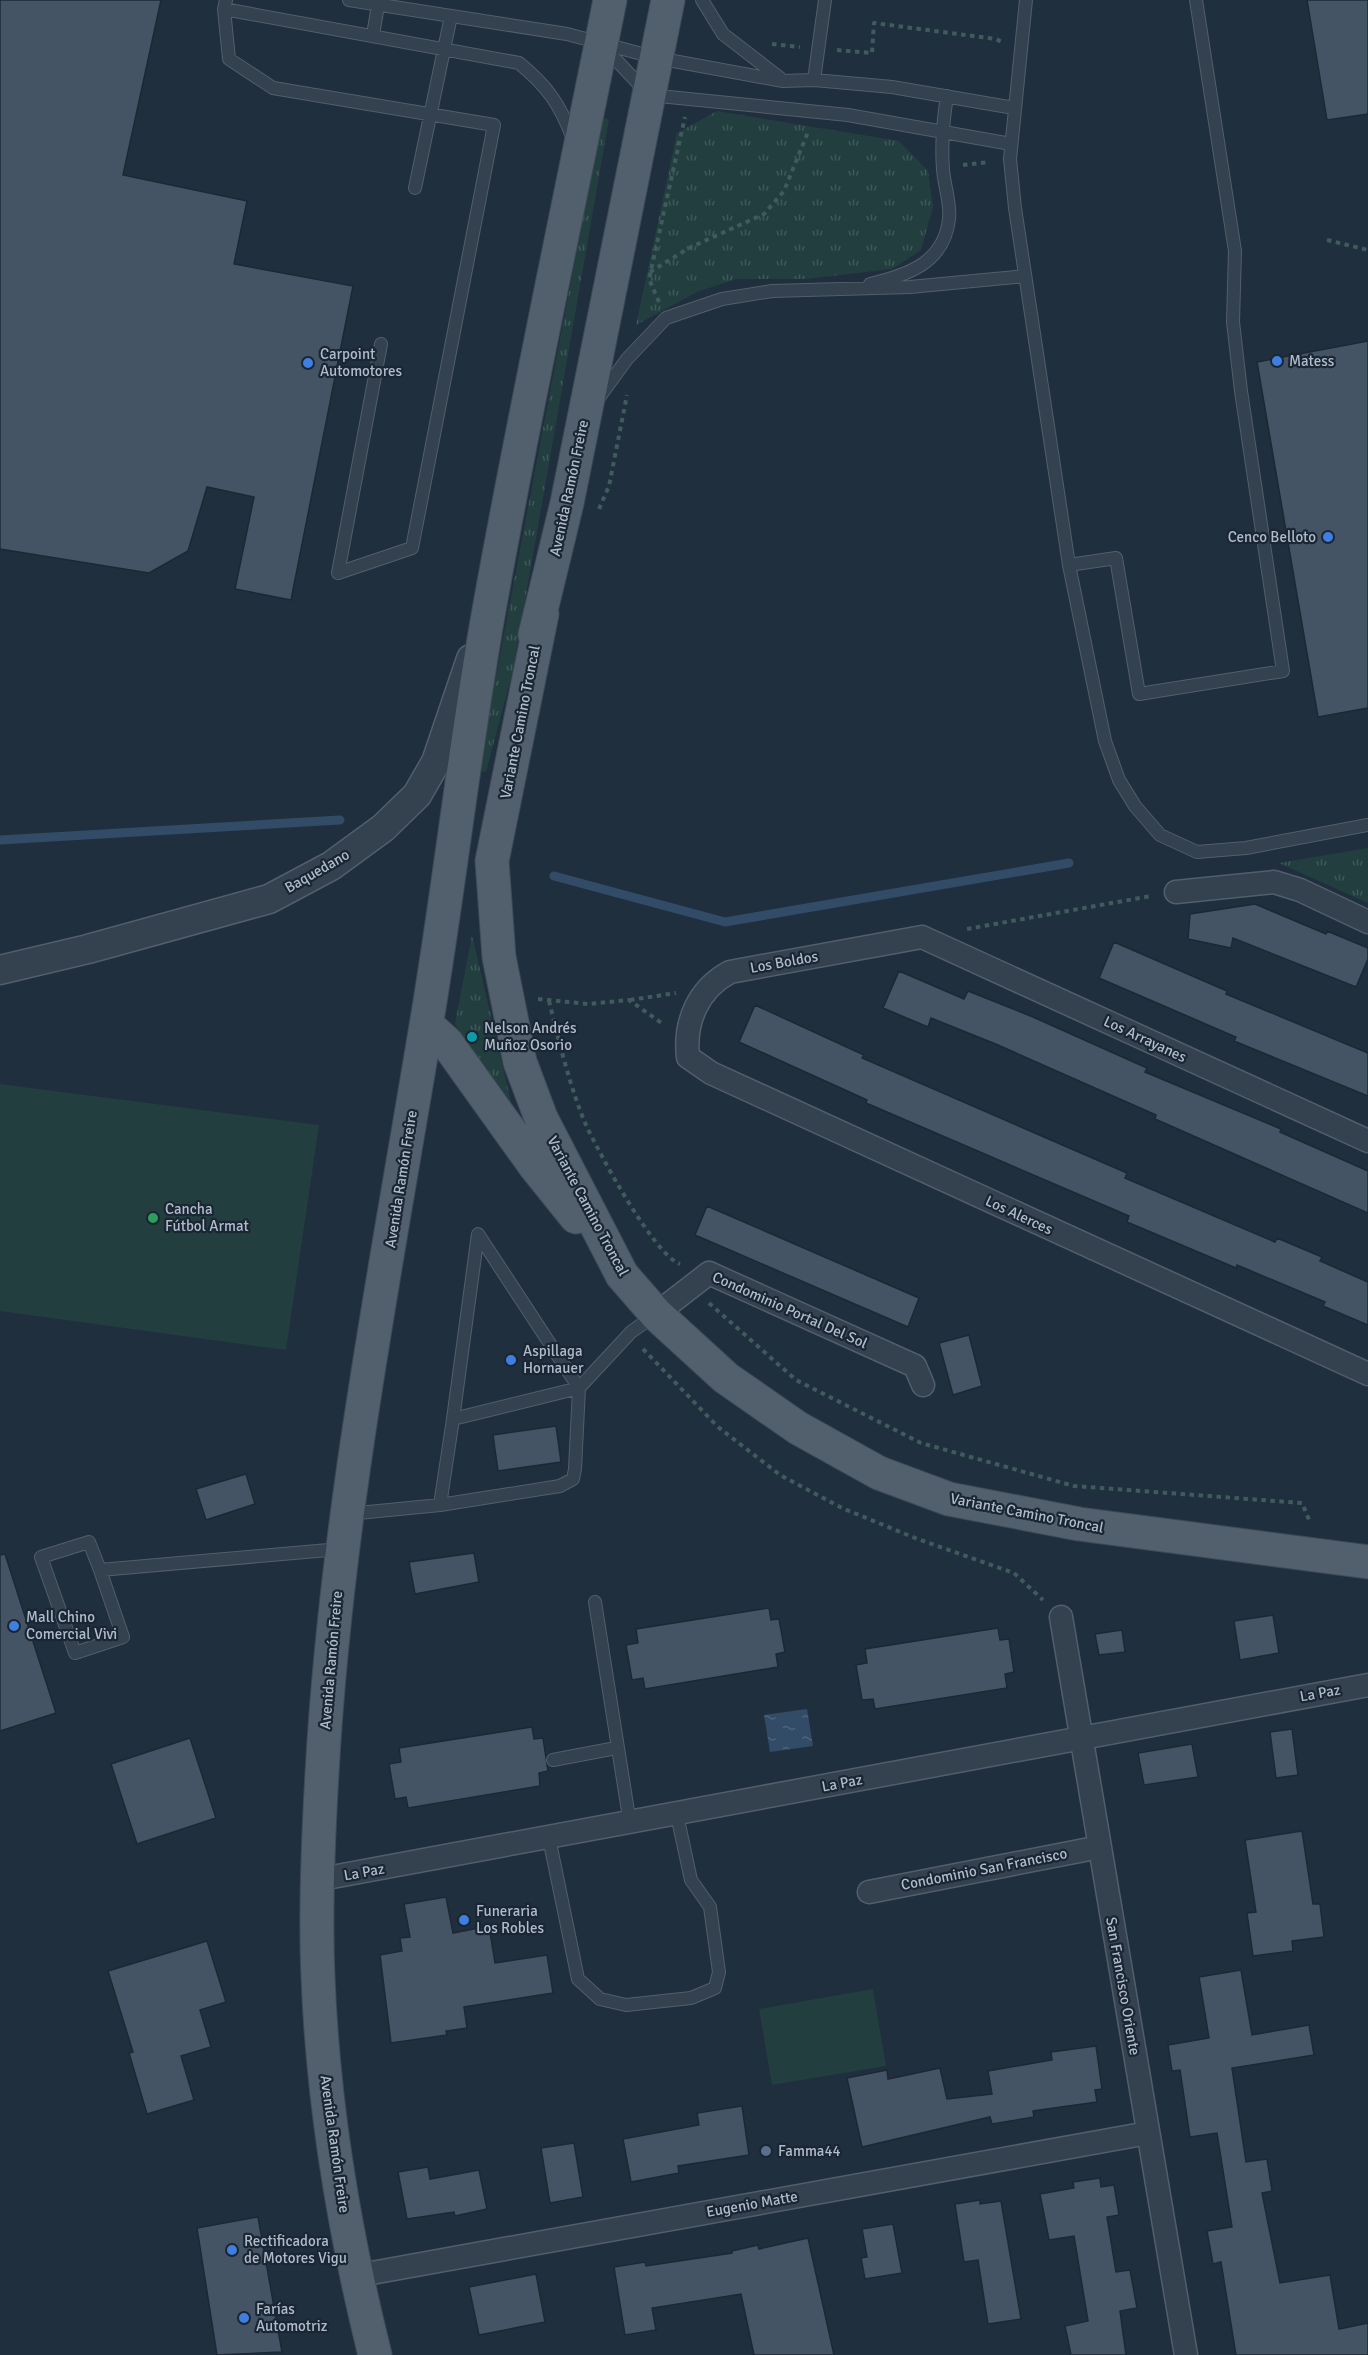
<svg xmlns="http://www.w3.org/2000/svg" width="1368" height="2355" font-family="Signika,sans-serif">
<defs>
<pattern id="grass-tufts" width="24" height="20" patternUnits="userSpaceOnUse" patternTransform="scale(1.5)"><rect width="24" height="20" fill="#223e3f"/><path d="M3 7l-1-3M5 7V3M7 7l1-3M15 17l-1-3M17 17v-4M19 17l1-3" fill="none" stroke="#405859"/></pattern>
<pattern id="water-ripples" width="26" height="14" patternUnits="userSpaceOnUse" patternTransform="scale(1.5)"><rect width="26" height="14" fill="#324c67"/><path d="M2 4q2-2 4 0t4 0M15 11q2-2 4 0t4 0" fill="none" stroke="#4d647b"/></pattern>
</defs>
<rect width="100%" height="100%" fill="#202f3e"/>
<path fill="url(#grass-tufts)" d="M 717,111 L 899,141 L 928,171 L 933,207 L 921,250 L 892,269 L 806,279 L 736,279 L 697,292 L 636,325 L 677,133 Z
M 602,118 L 609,119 L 513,670 L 486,772 L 478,771 Z
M 1368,848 L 1368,903 L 1279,863 Z
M 472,935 L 511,1102 L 455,1024 Z"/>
<path fill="#223e3f" d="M 0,1084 L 319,1125 L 286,1350 L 0,1311 Z
M 873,1989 L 886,2066 L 772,2085 L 759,2009 Z"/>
<path fill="url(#water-ripples)" d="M 807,1709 L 813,1746 L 770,1752 L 764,1715 Z"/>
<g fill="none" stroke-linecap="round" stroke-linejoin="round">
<path stroke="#324c67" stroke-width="9" d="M 0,840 L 340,820
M 554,876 L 725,922 L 1069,863"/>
</g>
<path fill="#445465" stroke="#1c2835" stroke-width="1.5" d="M 0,0 L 161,0 L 123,175 L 247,201 L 234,264 L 353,286 L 291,600 L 235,589 L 254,497 L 207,487 L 188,551 L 149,573 L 0,549 Z
M 1307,0 L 1368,0 L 1368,114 L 1327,120 Z
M 1368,341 L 1368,708 L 1318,717 L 1257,362 Z
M 1255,904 L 1326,934 L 1327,931 L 1368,948 L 1368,959 L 1356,987 L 1233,938 L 1231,948 L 1188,939 L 1190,914 Z
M 1114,942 L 1227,991 L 1226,994 L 1368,1053 L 1368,1096 L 1234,1041 L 1236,1037 L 1099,978 Z
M 899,971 L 964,999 L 968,991 L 1033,1017 L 1147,1068 L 1145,1072 L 1281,1129 L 1280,1132 L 1368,1171 L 1368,1213 L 1155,1119 L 1156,1115 L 998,1045 L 931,1018 L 928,1027 L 883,1008 Z
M 755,1005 L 864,1055 L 862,1058 L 1127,1173 L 1125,1178 L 1275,1242 L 1277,1238 L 1322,1257 L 1320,1261 L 1368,1282 L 1368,1325 L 1323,1306 L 1325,1302 L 1237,1265 L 1236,1268 L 1127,1222 L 1129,1216 L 866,1103 L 867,1100 L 739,1042 Z
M 707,1206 L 919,1298 L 908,1327 L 695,1235 Z
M 969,1335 L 982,1386 L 953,1395 L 939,1343 Z
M 556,1426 L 561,1462 L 498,1471 L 493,1435 Z
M 246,1474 L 255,1504 L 206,1520 L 196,1489 Z
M 474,1553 L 479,1582 L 415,1594 L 409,1562 Z
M 5,1554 L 56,1713 L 0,1731 L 0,1555 Z
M 769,1608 L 771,1620 L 779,1619 L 785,1652 L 776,1654 L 778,1667 L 645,1689 L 643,1678 L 632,1680 L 626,1645 L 638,1643 L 636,1629 Z
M 1273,1615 L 1279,1653 L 1240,1660 L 1234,1621 Z
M 998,1628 L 1000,1640 L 1009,1639 L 1014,1672 L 1005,1674 L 1007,1688 L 875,1709 L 873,1699 L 862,1700 L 856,1665 L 867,1663 L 865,1649 Z
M 1122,1630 L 1125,1652 L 1099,1655 L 1095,1634 Z
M 532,1727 L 534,1739 L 543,1738 L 548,1771 L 539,1773 L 540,1786 L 408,1808 L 406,1797 L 395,1799 L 389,1764 L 401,1762 L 399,1748 Z
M 1292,1729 L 1298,1775 L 1276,1778 L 1270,1732 Z
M 190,1738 L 216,1818 L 137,1844 L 111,1764 Z
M 1192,1744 L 1198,1777 L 1144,1785 L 1138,1753 Z
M 1302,1831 L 1313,1904 L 1320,1904 L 1324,1937 L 1292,1941 L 1293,1951 L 1253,1956 L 1247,1913 L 1256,1912 L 1245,1840 Z
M 446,1897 L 453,1933 L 489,1926 L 495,1963 L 547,1955 L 553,1993 L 464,2007 L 467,2028 L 446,2031 L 447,2035 L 391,2043 L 380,1955 L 402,1951 L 400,1938 L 410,1937 L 404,1904 Z
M 207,1941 L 226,2002 L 200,2010 L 211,2047 L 181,2056 L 194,2100 L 147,2114 L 129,2053 L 133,2052 L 108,1971 Z
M 1241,1970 L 1252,2035 L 1309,2025 L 1314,2055 L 1232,2068 L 1246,2162 L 1267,2159 L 1272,2191 L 1262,2193 L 1280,2283 L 1330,2275 L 1339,2329 L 1368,2323 L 1368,2355 L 1236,2355 L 1221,2262 L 1213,2264 L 1207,2231 L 1232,2227 L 1217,2133 L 1190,2137 L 1180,2070 L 1172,2071 L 1168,2045 L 1209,2038 L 1199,1977 Z
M 1096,2046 L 1102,2089 L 1095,2090 L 1097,2102 L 1033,2111 L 1034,2117 L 992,2124 L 990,2117 L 862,2147 L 847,2078 L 887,2070 L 888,2079 L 940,2068 L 947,2099 L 992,2094 L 988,2071 L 1052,2060 L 1051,2052 Z
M 742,2106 L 749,2155 L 678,2166 L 679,2173 L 631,2182 L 623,2139 L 699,2125 L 697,2113 Z
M 574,2143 L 583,2197 L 550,2203 L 541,2148 Z
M 428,2167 L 430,2179 L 479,2170 L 487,2209 L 455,2216 L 454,2212 L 407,2219 L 398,2172 Z
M 1100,2178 L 1101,2187 L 1114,2185 L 1119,2215 L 1107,2217 L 1116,2272 L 1130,2270 L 1137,2308 L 1120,2311 L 1126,2355 L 1071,2355 L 1065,2326 L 1088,2321 L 1074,2236 L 1049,2240 L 1040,2194 L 1074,2188 L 1073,2182 Z
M 980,2200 L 980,2204 L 1001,2201 L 1021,2319 L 988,2324 L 978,2260 L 964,2262 L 955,2204 Z
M 258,2217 L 282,2352 L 217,2355 L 197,2228 Z
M 893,2224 L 902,2273 L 865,2279 L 861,2258 L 867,2257 L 862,2229 Z
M 808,2238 L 834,2355 L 754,2355 L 741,2294 L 652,2308 L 656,2330 L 625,2335 L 614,2267 L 645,2262 L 646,2266 L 732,2253 L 732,2251 L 758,2245 L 759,2249 Z
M 536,2274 L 545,2322 L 479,2335 L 469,2287 Z"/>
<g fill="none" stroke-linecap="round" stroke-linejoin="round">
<defs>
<path id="service" d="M 226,0 L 224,9 L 229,59 L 273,88 L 494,125 L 412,548 L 338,573 L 381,344
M 349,0 L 567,34 L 657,58 L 783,81 L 814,80 L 892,87 L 1014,108
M 702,0 L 723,34 L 780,78
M 1026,0 L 1010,159 L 1015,208 L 1069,565 L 1105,741 L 1119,780 L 1135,806 L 1160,835 L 1197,852 L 1246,848 L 1368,825
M 224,9 L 519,63 C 547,86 560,104 573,139
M 373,35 L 378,5
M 604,47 L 649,95 L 848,115 L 1011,144
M 814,80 L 825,0
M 415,188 L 451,16
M 870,284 C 908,275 944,263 949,219 C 951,203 944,185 943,169 C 941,143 943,121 947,96
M 598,399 L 627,359 L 666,318 L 722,299 L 772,291 L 910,287 L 1025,276
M 1069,565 L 1116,558 L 1139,694 L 1283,671 L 1241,391 L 1233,322 L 1235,251 L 1196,0
M 440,1505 L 560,1486 L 573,1479 L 575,1469 L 579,1388 L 478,1234 L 453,1419
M 348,1514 L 440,1505 L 453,1419 L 579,1388 L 631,1332 L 655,1315
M 100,1570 L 123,1637 L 75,1653 L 41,1557 L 89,1542 L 100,1570 L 340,1549
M 595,1602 L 630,1824
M 553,1760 L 616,1748
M 549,1838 L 578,1979 L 600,1999 L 626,2005 L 691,1998 L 715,1988 L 719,1972 L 710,1907 L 691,1880 L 677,1815"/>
<path id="minor" d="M 1176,892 L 1274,882 L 1300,890 L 1368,922
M 1368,1141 L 922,937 L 730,972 C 698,989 684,1022 688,1057 L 711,1073 L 1368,1374
M 656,1314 L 709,1273 L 915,1366 L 923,1385
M 1061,1617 L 1186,2355
M 316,1880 L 1368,1685
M 869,1892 L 1100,1847
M 355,2276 L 1148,2133"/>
<path id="tertiary" d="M 0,970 L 88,949 L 269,899 L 331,866 L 383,828 L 417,795 L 436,762 L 471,659"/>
<path id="primary" d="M 542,614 L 492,861 L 499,957 L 520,1062 L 541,1118 L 622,1275 L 656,1314 L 726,1378 L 798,1428 L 879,1473 L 949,1499 L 1079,1524 L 1368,1562
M 535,635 L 567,503 L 668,0
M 427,1025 L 447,1043 L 535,1166 L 576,1217
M 375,2355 C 344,2231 323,2104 318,1977 C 315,1909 318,1841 322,1773 C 336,1521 385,1274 426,1026 C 450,884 465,741 491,599 C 527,399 570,200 610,0"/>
</defs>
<use href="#service" stroke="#535e6c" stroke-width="14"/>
<use href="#minor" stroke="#535e6c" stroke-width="25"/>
<use href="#tertiary" stroke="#535e6c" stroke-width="31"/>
<use href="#primary" stroke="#3e4a57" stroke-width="35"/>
<path stroke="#405b5c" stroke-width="4" stroke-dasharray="4.5 4.5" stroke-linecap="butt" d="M 772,44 L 800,47
M 837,50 L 872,53 L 874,23 L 996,39 L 1002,42
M 963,165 L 989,162
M 1327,240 L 1368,250
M 650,272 L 689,248 L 764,214 L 784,191 L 808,132
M 659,302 L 649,279 L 685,117
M 599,509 L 609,486 L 627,395
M 967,929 L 1151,896
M 538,999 L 588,1004 L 629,1000 L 663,1024
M 630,1000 L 676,993
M 549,1001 C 558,1038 571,1091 586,1125 C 599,1153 654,1255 680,1264
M 709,1303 L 796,1380 L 921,1443 L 1074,1486 L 1302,1503 L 1310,1522
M 643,1349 L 718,1427 L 780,1475 L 842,1508 L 915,1538 L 1014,1573 L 1043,1600"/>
<use href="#service" stroke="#34414e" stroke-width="12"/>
<use href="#minor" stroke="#34414e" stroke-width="22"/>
<use href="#tertiary" stroke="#34414e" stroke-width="28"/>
<use href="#primary" stroke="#52606e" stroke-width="33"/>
</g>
<g fill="#3f7fe0" stroke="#1a2633" stroke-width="2">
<circle cx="1277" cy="361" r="6"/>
<circle cx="308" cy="363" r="6"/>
<circle cx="1328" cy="537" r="6"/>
<circle cx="511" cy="1360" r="6"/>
<circle cx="14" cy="1626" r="6"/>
<circle cx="464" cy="1920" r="6"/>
<circle cx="232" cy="2250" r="6"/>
<circle cx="244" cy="2318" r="6"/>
</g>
<circle fill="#0f9aa8" stroke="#1a2633" stroke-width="2" cx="472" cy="1037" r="6"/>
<circle fill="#2e9e5b" stroke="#1a2633" stroke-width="2" cx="153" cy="1218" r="6"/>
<circle fill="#5c6f8a" stroke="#1a2633" stroke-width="2" cx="766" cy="2151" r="6"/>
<g text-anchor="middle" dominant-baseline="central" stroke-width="4.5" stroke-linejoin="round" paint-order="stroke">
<g font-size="15" fill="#b0bbca" stroke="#1a2633" text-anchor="start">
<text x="320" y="354">Carpoint<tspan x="320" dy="17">Automotores</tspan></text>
<text x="1289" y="361">Matess</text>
<text x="1316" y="537" text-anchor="end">Cenco Belloto</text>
<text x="484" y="1028">Nelson Andrés<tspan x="484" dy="17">Muñoz Osorio</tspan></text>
<text x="165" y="1209">Cancha<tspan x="165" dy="17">Fútbol Armat</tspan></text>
<text x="523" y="1351">Aspillaga<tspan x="523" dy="17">Hornauer</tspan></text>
<text x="26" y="1617">Mall Chino<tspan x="26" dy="17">Comercial Vivi</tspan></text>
<text x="476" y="1911">Funeraria<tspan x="476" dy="17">Los Robles</tspan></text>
<text x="778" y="2151">Famma44</text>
<text x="244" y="2241">Rectificadora<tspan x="244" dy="17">de Motores Vigu</tspan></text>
<text x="256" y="2309">Farías<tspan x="256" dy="17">Automotriz</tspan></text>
</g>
<g font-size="15" fill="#b0bbca" stroke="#1a2633">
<text transform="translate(569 488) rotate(-78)">Avenida Ramón Freire</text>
<text transform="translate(520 722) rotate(-79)">Variante Camino Troncal</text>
<text transform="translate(317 871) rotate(-30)">Baquedano</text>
<text transform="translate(784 962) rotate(-10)">Los Boldos</text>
<text transform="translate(1145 1039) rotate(25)">Los Arrayanes</text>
<text transform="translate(401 1179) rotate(-81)">Avenida Ramón Freire</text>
<text transform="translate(588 1206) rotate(62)">Variante Camino Troncal</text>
<text transform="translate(1019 1215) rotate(25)">Los Alerces</text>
<text transform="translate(790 1310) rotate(24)">Condominio Portal Del Sol</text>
<text transform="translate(1027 1513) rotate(11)">Variante Camino Troncal</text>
<text transform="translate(331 1660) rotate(-85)">Avenida Ramón Freire</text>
<text transform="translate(1320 1693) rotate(-10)">La Paz</text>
<text transform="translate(842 1783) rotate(-11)">La Paz</text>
<text transform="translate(984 1869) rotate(-11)">Condominio San Francisco</text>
<text transform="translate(364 1872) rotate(-10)">La Paz</text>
<text transform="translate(1123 1986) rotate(80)">San Francisco Oriente</text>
<text transform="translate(335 2144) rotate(82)">Avenida Ramón Freire</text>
<text transform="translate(752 2204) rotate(-10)">Eugenio Matte</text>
</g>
</g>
</svg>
